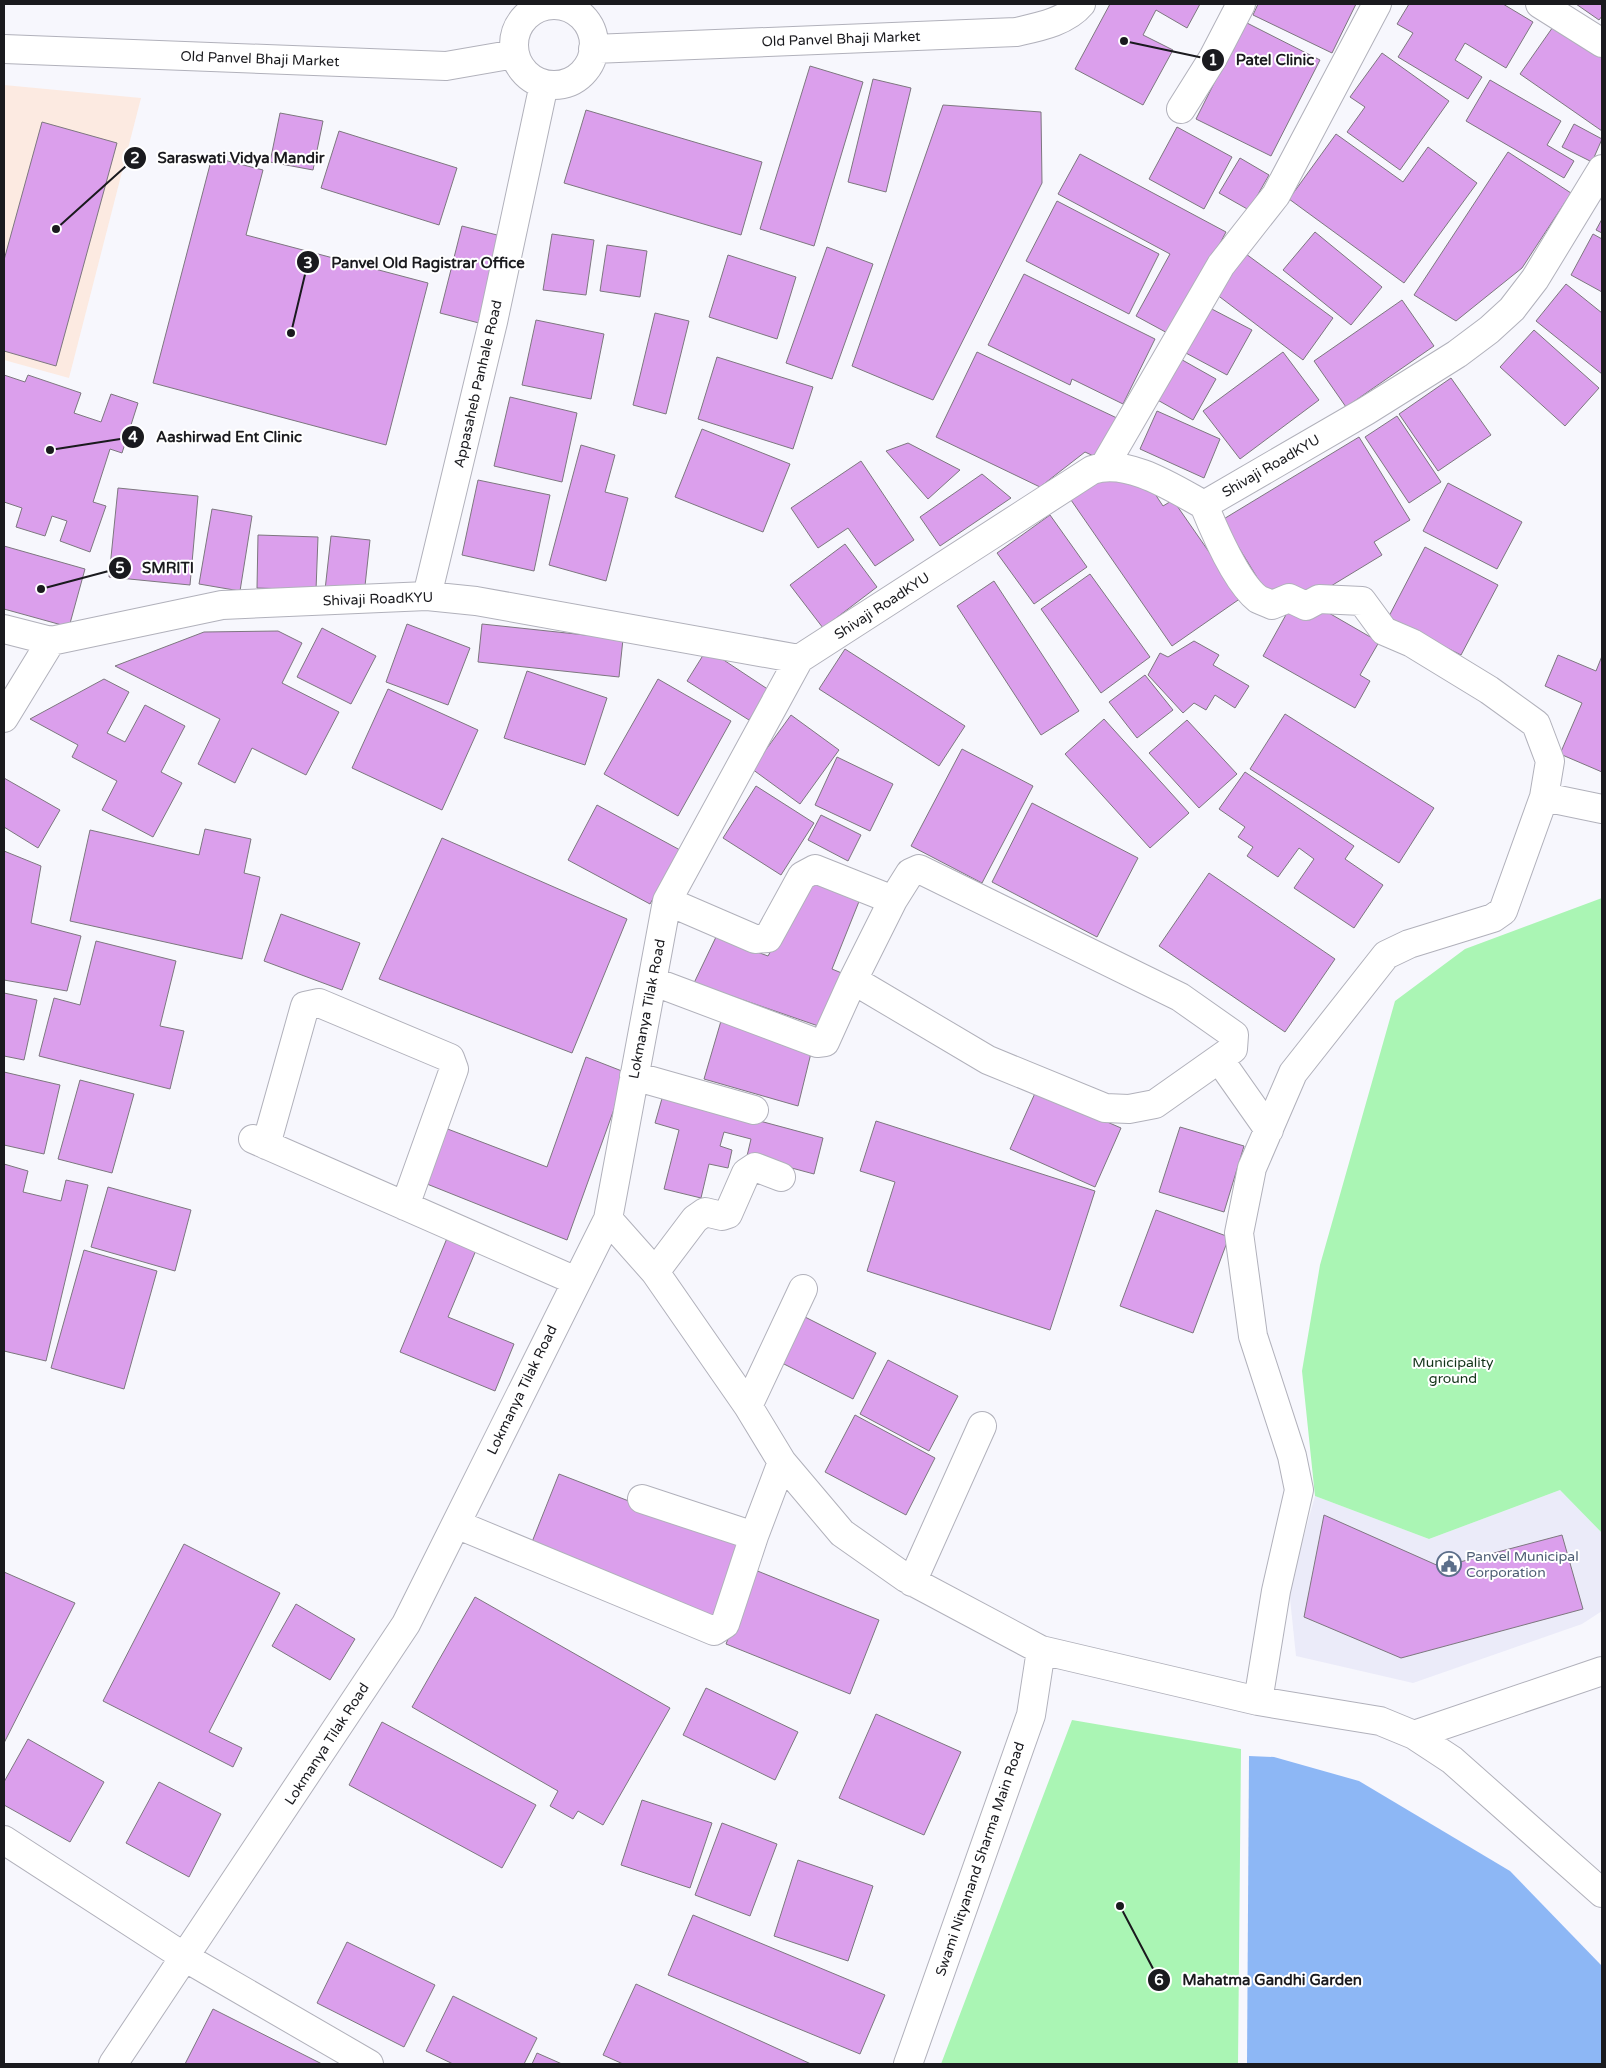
<svg xmlns="http://www.w3.org/2000/svg" width="1606" height="2068" font-family="'Varela Round',sans-serif">
<rect width="100%" height="100%" fill="#f7f7fd"/>
<path fill="#ebebf9" d="M 1560,1490 L 1602,1533 L 1602,1611 L 1582,1624 L 1413,1683 L 1296,1656 L 1289,1589 L 1315,1496 L 1429,1539 Z"/>
<path fill="#fceae1" d="M 4,85 L 141,98 L 69,378 L 4,360 Z"/>
<path fill="#aaf5b4" d="M 1602,898 L 1602,1533 L 1560,1490 L 1429,1539 L 1315,1496 L 1302,1371 L 1320,1265 L 1395,1001 L 1465,949 Z
M 1072,1720 L 1241,1749 L 1238,2064 L 941,2064 Z"/>
<path fill="#8db7f5" d="M 1249,1756 L 1274,1757 L 1359,1781 L 1510,1871 L 1602,1966 L 1602,2064 L 1247,2064 Z"/>
<path fill="#db9fec" stroke="#7d777f" d="M 1110,4 L 1200,4 L 1187,28 L 1156,10 L 1143,35 L 1173,50 L 1143,105 L 1075,69 Z
M 1258,4 L 1356,4 L 1332,53 L 1253,15 Z
M 1409,4 L 1503,4 L 1533,22 L 1506,68 L 1465,43 L 1455,60 L 1482,77 L 1468,99 L 1398,57 L 1413,33 L 1397,24 Z
M 1576,4 L 1602,4 L 1602,16 L 1599,20 Z
M 1245,22 L 1320,60 L 1271,156 L 1196,119 Z
M 1555,24 L 1602,56 L 1602,131 L 1520,74 Z
M 1382,53 L 1449,101 L 1400,170 L 1347,132 L 1365,107 L 1350,97 Z
M 810,66 L 863,82 L 814,246 L 760,229 Z
M 873,79 L 911,88 L 886,192 L 848,182 Z
M 1490,80 L 1561,121 L 1547,145 L 1574,161 L 1564,178 L 1466,121 Z
M 943,105 L 1041,112 L 1042,183 L 933,400 L 852,366 Z
M 586,110 L 762,162 L 741,235 L 564,183 Z
M 280,113 L 323,121 L 313,170 L 270,162 Z
M 42,122 L 117,143 L 56,366 L 4,351 L 4,260 Z
M 1574,124 L 1602,139 L 1592,162 L 1562,147 Z
M 1177,127 L 1232,157 L 1204,209 L 1149,179 Z
M 339,131 L 457,168 L 439,225 L 321,188 Z
M 1336,134 L 1403,182 L 1428,147 L 1477,183 L 1404,283 L 1289,199 Z
M 1508,152 L 1571,193 L 1522,268 L 1456,321 L 1414,295 Z
M 1080,154 L 1226,232 L 1171,335 L 1136,316 L 1170,254 L 1058,194 Z
M 212,157 L 263,170 L 246,235 L 428,283 L 386,445 L 153,383 Z
M 1240,158 L 1269,175 L 1249,210 L 1219,193 Z
M 1057,201 L 1159,254 L 1129,314 L 1026,261 Z
M 1602,219 L 1602,233 L 1596,230 Z
M 462,226 L 501,236 L 479,323 L 440,313 Z
M 1315,232 L 1382,287 L 1351,325 L 1283,270 Z
M 552,234 L 594,240 L 586,295 L 543,290 Z
M 1593,234 L 1602,239 L 1602,292 L 1571,275 Z
M 607,245 L 647,251 L 640,297 L 600,291 Z
M 827,247 L 873,264 L 832,379 L 786,363 Z
M 1246,254 L 1333,318 L 1303,360 L 1216,294 Z
M 728,255 L 796,277 L 777,339 L 709,317 Z
M 1024,274 L 1155,339 L 1123,404 L 1072,379 L 1070,385 L 988,345 Z
M 1566,284 L 1602,313 L 1602,374 L 1536,321 Z
M 1402,300 L 1434,346 L 1346,407 L 1314,361 Z
M 1208,307 L 1252,330 L 1227,375 L 1184,352 Z
M 655,313 L 689,321 L 666,414 L 633,405 Z
M 536,320 L 604,334 L 591,399 L 522,385 Z
M 1534,330 L 1599,388 L 1565,426 L 1500,367 Z
M 977,352 L 1119,419 L 1100,459 L 1085,452 L 1040,487 L 936,437 Z
M 1283,352 L 1319,400 L 1240,459 L 1203,411 Z
M 717,357 L 813,387 L 793,449 L 698,419 Z
M 1177,357 L 1216,379 L 1193,420 L 1154,398 Z
M 4,375 L 25,382 L 28,375 L 81,393 L 74,413 L 101,422 L 111,394 L 138,403 L 122,453 L 110,449 L 93,502 L 106,506 L 90,552 L 60,541 L 67,521 L 52,516 L 45,536 L 16,527 L 22,508 L 4,502 Z
M 1451,378 L 1491,435 L 1438,471 L 1399,414 Z
M 510,397 L 577,413 L 562,482 L 494,466 Z
M 1157,411 L 1220,439 L 1204,478 L 1140,449 Z
M 1397,416 L 1441,482 L 1409,503 L 1365,437 Z
M 702,429 L 790,464 L 763,532 L 675,497 Z
M 1359,437 L 1410,520 L 1374,542 L 1382,555 L 1303,603 L 1291,584 L 1269,597 L 1222,520 Z
M 908,443 L 960,470 L 928,499 L 886,451 Z
M 581,445 L 615,455 L 605,492 L 628,498 L 606,581 L 549,565 Z
M 861,461 L 914,540 L 875,566 L 848,528 L 818,548 L 791,508 Z
M 982,474 L 1011,498 L 940,546 L 920,517 Z
M 1102,477 L 1145,479 L 1163,506 L 1173,500 L 1241,598 L 1172,646 L 1071,500 Z
M 478,480 L 550,495 L 534,571 L 462,555 Z
M 1448,483 L 1522,522 L 1497,569 L 1423,531 Z
M 118,488 L 198,496 L 190,585 L 109,577 Z
M 212,509 L 252,516 L 240,591 L 199,584 Z
M 1050,515 L 1087,567 L 1034,604 L 997,553 Z
M 258,535 L 318,537 L 316,590 L 257,588 Z
M 331,536 L 370,540 L 364,595 L 325,590 Z
M 845,544 L 877,587 L 823,628 L 790,585 Z
M 4,546 L 85,569 L 69,627 L 4,609 Z
M 1425,547 L 1498,585 L 1461,655 L 1388,618 Z
M 1090,574 L 1150,657 L 1101,693 L 1041,609 Z
M 994,581 L 1079,711 L 1041,735 L 957,606 Z
M 1292,604 L 1315,605 L 1379,642 L 1360,675 L 1370,681 L 1355,708 L 1263,656 Z
M 407,624 L 470,648 L 448,705 L 386,682 Z
M 482,624 L 623,639 L 619,677 L 478,662 Z
M 322,628 L 376,656 L 351,704 L 297,677 Z
M 278,631 L 302,643 L 282,683 L 339,712 L 306,775 L 252,748 L 235,783 L 198,764 L 220,719 L 115,666 L 204,632 Z
M 1194,641 L 1219,655 L 1213,665 L 1249,686 L 1235,708 L 1215,695 L 1206,710 L 1194,703 L 1183,713 L 1148,675 L 1160,653 L 1168,657 Z
M 707,649 L 769,690 L 749,720 L 687,681 Z
M 845,649 L 965,726 L 939,766 L 819,689 Z
M 1558,655 L 1596,671 L 1602,656 L 1602,772 L 1560,754 L 1582,703 L 1545,686 Z
M 527,671 L 607,698 L 585,765 L 504,738 Z
M 1145,675 L 1173,710 L 1137,738 L 1109,702 Z
M 104,679 L 129,692 L 107,733 L 125,742 L 145,705 L 185,726 L 161,772 L 182,783 L 153,837 L 102,810 L 117,781 L 72,757 L 78,745 L 30,719 Z
M 658,679 L 731,721 L 678,816 L 604,774 Z
M 388,689 L 478,730 L 442,810 L 352,768 Z
M 1285,714 L 1434,808 L 1399,863 L 1250,769 Z
M 791,715 L 839,750 L 800,804 L 752,769 Z
M 1104,719 L 1189,813 L 1150,848 L 1065,754 Z
M 1187,720 L 1237,774 L 1199,808 L 1149,753 Z
M 962,749 L 1033,786 L 982,883 L 911,846 Z
M 837,757 L 893,784 L 870,831 L 815,805 Z
M 1245,772 L 1354,846 L 1345,859 L 1383,885 L 1354,928 L 1294,888 L 1314,859 L 1299,848 L 1278,877 L 1247,856 L 1253,847 L 1238,837 L 1245,827 L 1219,809 Z
M 4,778 L 60,810 L 38,848 L 4,827 Z
M 756,786 L 814,823 L 781,875 L 723,838 Z
M 1032,803 L 1138,858 L 1097,937 L 992,882 Z
M 597,805 L 680,850 L 650,904 L 568,860 Z
M 821,815 L 861,835 L 848,861 L 808,840 Z
M 205,829 L 251,839 L 244,873 L 260,877 L 242,959 L 70,921 L 90,830 L 199,855 Z
M 442,838 L 627,919 L 572,1053 L 379,979 Z
M 4,851 L 41,866 L 31,923 L 81,936 L 67,991 L 4,980 Z
M 1209,873 L 1335,959 L 1285,1032 L 1159,946 Z
M 809,883 L 862,894 L 832,969 L 844,974 L 827,1029 L 694,983 L 716,937 L 768,956 Z
M 281,914 L 360,943 L 342,990 L 264,961 Z
M 96,941 L 176,961 L 160,1026 L 184,1031 L 170,1089 L 39,1056 L 54,998 L 80,1005 Z
M 4,993 L 37,1000 L 24,1060 L 4,1056 Z
M 721,1021 L 812,1049 L 798,1106 L 704,1079 Z
M 586,1057 L 627,1073 L 567,1240 L 427,1184 L 445,1128 L 547,1167 Z
M 4,1072 L 60,1085 L 44,1154 L 4,1145 Z
M 80,1080 L 134,1094 L 112,1173 L 58,1159 Z
M 1036,1091 L 1121,1128 L 1095,1187 L 1010,1149 Z
M 663,1095 L 823,1138 L 814,1174 L 747,1156 L 751,1139 L 724,1132 L 720,1146 L 732,1150 L 728,1168 L 709,1164 L 701,1198 L 664,1189 L 679,1130 L 655,1123 Z
M 876,1121 L 1095,1191 L 1050,1330 L 867,1271 L 895,1182 L 860,1171 Z
M 1180,1127 L 1244,1146 L 1224,1212 L 1159,1192 Z
M 4,1164 L 28,1171 L 23,1192 L 61,1201 L 66,1180 L 88,1185 L 46,1361 L 4,1351 Z
M 108,1187 L 191,1210 L 175,1271 L 91,1247 Z
M 1156,1210 L 1229,1237 L 1193,1333 L 1120,1306 Z
M 450,1231 L 479,1243 L 448,1317 L 514,1344 L 495,1391 L 400,1352 Z
M 84,1250 L 157,1271 L 124,1389 L 51,1368 Z
M 805,1317 L 876,1353 L 853,1399 L 782,1363 Z
M 888,1360 L 958,1396 L 929,1451 L 860,1414 Z
M 855,1415 L 935,1458 L 906,1515 L 825,1472 Z
M 559,1474 L 745,1546 L 717,1620 L 530,1547 Z
M 1324,1515 L 1441,1567 L 1562,1535 L 1583,1609 L 1401,1658 L 1304,1617 Z
M 184,1544 L 280,1593 L 209,1732 L 242,1748 L 233,1767 L 103,1701 Z
M 755,1570 L 879,1620 L 850,1694 L 726,1644 Z
M 4,1572 L 75,1603 L 4,1743 Z
M 475,1597 L 670,1708 L 603,1825 L 578,1811 L 573,1819 L 550,1806 L 558,1791 L 412,1707 Z
M 296,1604 L 355,1639 L 330,1680 L 272,1646 Z
M 706,1688 L 798,1732 L 775,1780 L 683,1735 Z
M 876,1714 L 961,1752 L 924,1835 L 839,1798 Z
M 382,1722 L 536,1805 L 502,1868 L 349,1785 Z
M 28,1739 L 104,1782 L 70,1842 L 4,1805 L 4,1782 Z
M 159,1782 L 221,1814 L 189,1877 L 126,1843 Z
M 642,1800 L 712,1823 L 690,1888 L 621,1865 Z
M 722,1823 L 777,1844 L 750,1916 L 695,1895 Z
M 798,1860 L 873,1886 L 848,1961 L 774,1936 Z
M 693,1915 L 885,1995 L 860,2054 L 668,1975 Z
M 347,1942 L 435,1985 L 404,2047 L 317,2003 Z
M 636,1984 L 811,2064 L 623,2064 L 603,2055 Z
M 453,1996 L 537,2038 L 524,2064 L 453,2064 L 426,2051 Z
M 213,2009 L 322,2064 L 185,2064 Z
M 537,2053 L 562,2064 L 532,2064 Z"/>
<g fill="none" stroke-linecap="round" stroke-linejoin="round">
<defs>
<path id="minor" d="M 1540,4 L 1602,43
M514 45a40 40 0 1 1 80 0a40 40 0 1 1-80 0Z
M 4,49 L 446,66 L 515,54
M 593,49 L 1016,32 C 1038,27 1066,22 1081,4
M 1181,109 L 1213,58 L 1241,4
M 1105,465 L 1221,265 L 1276,195 L 1377,4
M 1204,505 C 1214,530 1237,583 1258,599 C 1262,601 1268,603 1272,605 L 1289,598 L 1306,606 L 1319,599 L 1362,601 L 1384,631 L 1412,643 L 1489,690 L 1536,724 L 1550,761 L 1544,797 L 1503,911 L 1493,918 L 1409,944 L 1386,955 L 1293,1073 L 1252,1168 L 1239,1233 L 1253,1336 L 1292,1456 L 1299,1490 L 1276,1591 L 1258,1701
M 427,596 L 493,322 L 544,84
M 4,629 L 51,641 L 222,605 L 427,596 L 476,601 L 799,659 L 1092,470 C 1128,458 1173,488 1204,505 L 1366,411 L 1457,354 L 1489,330 L 1512,309 L 1535,279 L 1602,169
M 4,718 L 51,641
M 1544,797 L 1602,809
M 853,980 L 893,900
M 652,981 L 817,1043 L 825,1042 L 853,980 L 988,1060 L 1105,1108 L 1129,1109 L 1155,1104 L 1233,1049 L 1234,1035 L 1180,997 L 919,869 L 910,873 L 893,900 L 815,869 L 802,876 L 768,938 L 755,939 L 667,901
M 1219,1059 L 1269,1130
M 634,1076 L 754,1110
M 253,1139 L 576,1281
M 266,1145 L 305,1006 L 319,1003 L 450,1058 L 454,1069 L 405,1206
M 608,1219 L 655,1272 L 748,1406 L 782,1462 L 842,1533 L 906,1578 L 1041,1650 L 1258,1701 L 1380,1721 L 1414,1735 L 1452,1760 L 1602,1893
M 655,1272 L 695,1219 L 705,1212 L 722,1216 L 728,1214 L 746,1173 L 755,1167 L 781,1177
M 748,1406 L 803,1289
M 642,1499 L 754,1536 L 782,1462
M 456,1524 L 714,1631 L 725,1624 L 754,1536
M 912,1582 L 982,1426
M 1414,1735 L 1602,1671
M 4,1840 L 186,1958 L 369,2064
M 113,2064 L 406,1624 L 608,1219 L 667,901 L 799,659
M 908,2064 L 1031,1715 L 1041,1650"/>
</defs>
<use href="#minor" stroke="#b1b1bb" stroke-width="30"/>
<use href="#minor" stroke="#fff" stroke-width="28"/>
</g>
<defs>
<symbol id="civic-ring" viewBox="-11 -11 22 22"><circle r="9.5" fill="#fff" stroke="#5c6f8a" stroke-width="1.5"/><path d="M-.6-6.5H3V-4.5H.6V-3L4-1V1h2V6H-6V1h2V-1L-.6-3ZM-1.2 2.5V6h2.4V2.5Z" fill="#5c6f8a"/></symbol>
</defs>
<g fill-rule="evenodd">
<use href="#civic-ring" x="1435" y="1550" width="28" height="28"/>
</g>
<g text-anchor="middle" dominant-baseline="central" stroke-width="4" stroke-linejoin="round" paint-order="stroke">
<g font-size="14" fill="#1a1a1e" stroke="#fff">
<text transform="translate(841 39) rotate(-2)">Old Panvel Bhaji Market</text>
<text transform="translate(260 59) rotate(2)">Old Panvel Bhaji Market</text>
<text transform="translate(478 384) rotate(-77)">Appasaheb Panhale Road</text>
<text transform="translate(1271 466) rotate(-30)">Shivaji RoadKYU</text>
<text transform="translate(378 599) rotate(-2)">Shivaji RoadKYU</text>
<text transform="translate(882 606) rotate(-33)">Shivaji RoadKYU</text>
<text transform="translate(647 1009) rotate(-79)">Lokmanya Tilak Road</text>
<text transform="translate(522 1390) rotate(-64)">Lokmanya Tilak Road</text>
<text transform="translate(327 1744) rotate(-57)">Lokmanya Tilak Road</text>
<text transform="translate(980 1859) rotate(-71)">Swami Nityanand Sharma Main Road</text>
</g>
<g font-size="14" fill="#133419" stroke="#fff">
<text x="1453" y="1362">Municipality<tspan x="1453" dy="16">ground</tspan></text>
</g>
<g font-size="14" fill="#4e5e75" stroke="#fff" text-anchor="start">
<text x="1466" y="1556">Panvel Municipal<tspan x="1466" dy="16">Corporation</tspan></text>
</g>
</g>
<path fill="none" stroke="#1a1a1e" stroke-width="2" d="M1124 41L1213 60M56 229L135 158M291 333L308 262M50 450L133 437M41 589L120 568M1120 1906L1159 1980"/>
<g fill="#1a1a1e" stroke="#fff" stroke-width="2">
<circle cx="1124" cy="41" r="5"/>
<circle cx="56" cy="229" r="5"/>
<circle cx="291" cy="333" r="5"/>
<circle cx="50" cy="450" r="5"/>
<circle cx="41" cy="589" r="5"/>
<circle cx="1120" cy="1906" r="5"/>
<circle cx="1213" cy="60" r="12"/>
<circle cx="135" cy="158" r="12"/>
<circle cx="308" cy="262" r="12"/>
<circle cx="133" cy="437" r="12"/>
<circle cx="120" cy="568" r="12"/>
<circle cx="1159" cy="1980" r="12"/>
</g>
<g font-size="15" text-anchor="middle" font-weight="bold" fill="#fff">
<text x="1213" y="65">1</text>
<text x="135" y="163">2</text>
<text x="308" y="268">3</text>
<text x="133" y="442">4</text>
<text x="120" y="573">5</text>
<text x="1159" y="1985">6</text>
</g>
<g font-size="15" text-anchor="middle" font-weight="bold" fill="#1a1a1e" stroke="#fff" stroke-width="4" stroke-linejoin="round" paint-order="stroke">
<text x="1275" y="65">Patel Clinic</text>
<text x="241" y="163">Saraswati Vidya Mandir</text>
<text x="428" y="268">Panvel Old Ragistrar Office</text>
<text x="229" y="442">Aashirwad Ent Clinic</text>
<text x="168" y="573">SMRITI</text>
<text x="1272" y="1985">Mahatma Gandhi Garden</text>
</g>
<rect width="1606" height="2068" fill="none" stroke="#1a1a1e" stroke-width="10"/>
</svg>
